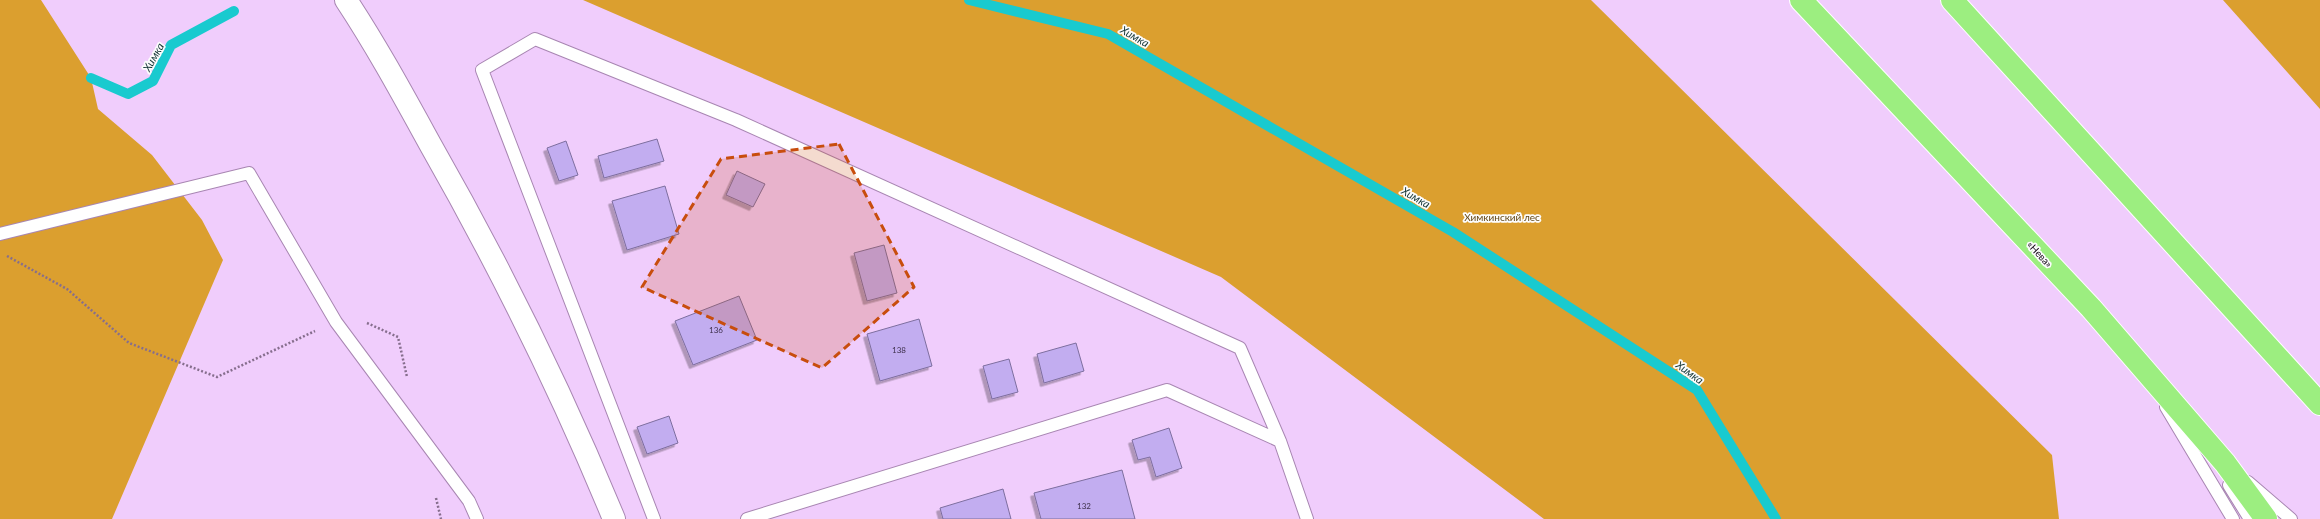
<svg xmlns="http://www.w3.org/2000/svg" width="2320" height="519" font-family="Lato,sans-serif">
<defs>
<filter id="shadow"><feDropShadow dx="-3.5" dy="3.5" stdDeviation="0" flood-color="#0004"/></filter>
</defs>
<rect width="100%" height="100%" fill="#f0cdfc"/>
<path fill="#db9f2f" d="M 0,0 L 41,0 L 91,78 L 98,109 L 152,155 L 202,220 L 223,260 L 112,519 L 0,519 Z
M 583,0 L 1591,0 L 2052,455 L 2059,519 L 1544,519 L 1221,277 Z
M 2223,0 L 2320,0 L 2320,109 Z"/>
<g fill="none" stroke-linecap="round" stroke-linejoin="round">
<path stroke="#19cacf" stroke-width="10" d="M 969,0 L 1108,34 L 1453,232 L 1697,390 L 1776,519
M 91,78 L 128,94 L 153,81 L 171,45 L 234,11"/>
</g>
<path fill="#c2adf0" stroke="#7d6e9e" filter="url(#shadow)" d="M 657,139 L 664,161 L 604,178 L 598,156 Z
M 566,141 L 578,175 L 559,181 L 547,148 Z
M 737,171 L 765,184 L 753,207 L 726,195 Z
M 665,186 L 679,234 L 627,250 L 612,201 Z
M 884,245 L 897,293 L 867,301 L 854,253 Z
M 739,296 L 757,340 L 693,365 L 675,321 Z
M 919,319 L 932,366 L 880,381 L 867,334 Z
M 1076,343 L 1084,371 L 1044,383 L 1037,354 Z
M 1009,359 L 1018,392 L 992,399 L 983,366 Z
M 669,416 L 678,443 L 647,454 L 637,427 Z
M 1169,428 L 1182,468 L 1156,477 L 1150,457 L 1138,460 L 1132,440 Z
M 1122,470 L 1135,519 L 1041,519 L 1034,493 Z
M 1003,489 L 1011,519 L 943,519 L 940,508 Z"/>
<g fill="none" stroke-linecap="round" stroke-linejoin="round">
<defs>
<path id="service" d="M 0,234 L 249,173 L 336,322 L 469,501 L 477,519
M 2166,407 L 2233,519
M 2248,482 L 2291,519
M 2229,485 L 2250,519
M 654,519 L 482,70 L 535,39 L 736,120 L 1240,348 L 1280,441
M 747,519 L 1167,390 L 1280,441 L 1307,519"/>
<path id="tertiary" d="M 346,0 C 377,47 403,95 430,144 C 499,265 561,390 614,519"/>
<path id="motorway" d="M 1801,0 L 2091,308 L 2225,463 L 2266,519
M 1952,0 L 2320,404"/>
</defs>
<use href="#service" stroke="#a886b2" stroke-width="14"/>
<use href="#tertiary" stroke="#a886b2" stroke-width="24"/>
<use href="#motorway" stroke="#fff" stroke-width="24"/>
<path stroke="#866e8d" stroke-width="2.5" stroke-dasharray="2 2" stroke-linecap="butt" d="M 7,256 L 67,289 L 129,343 L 217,377 L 315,331
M 367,323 L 398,337 L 407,377
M 436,498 L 441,519"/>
<use href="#service" stroke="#fff" stroke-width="12"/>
<use href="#tertiary" stroke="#fff" stroke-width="22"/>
<use href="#motorway" stroke="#9cee80" stroke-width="22"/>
</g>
<path fill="#c84d0d" fill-opacity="0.2" stroke="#c84d0d" stroke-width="3" stroke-dasharray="8 5" stroke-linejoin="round" d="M 839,144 L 914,287 L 822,368 L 642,287 L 721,159 Z"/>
<g text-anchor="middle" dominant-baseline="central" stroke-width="3.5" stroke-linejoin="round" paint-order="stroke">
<g font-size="8" fill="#3e304c">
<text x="716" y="330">136</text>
<text x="899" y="350">138</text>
<text x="1084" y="506">132</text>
</g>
<g font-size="10" fill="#624614" stroke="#fcfcfc">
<text x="1502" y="217">Химкинский лес</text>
</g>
<g font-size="10" fill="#120615" stroke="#fcfcfc">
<text transform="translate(2040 254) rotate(47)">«Нева»</text>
</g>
<g font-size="11" font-style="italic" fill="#163637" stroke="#fcfcfc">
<text transform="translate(1135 36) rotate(30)">Химка</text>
<text transform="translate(153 57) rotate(-61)">Химка</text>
<text transform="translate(1416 197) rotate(30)">Химка</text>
<text transform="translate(1690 372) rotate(36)">Химка</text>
</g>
</g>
</svg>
